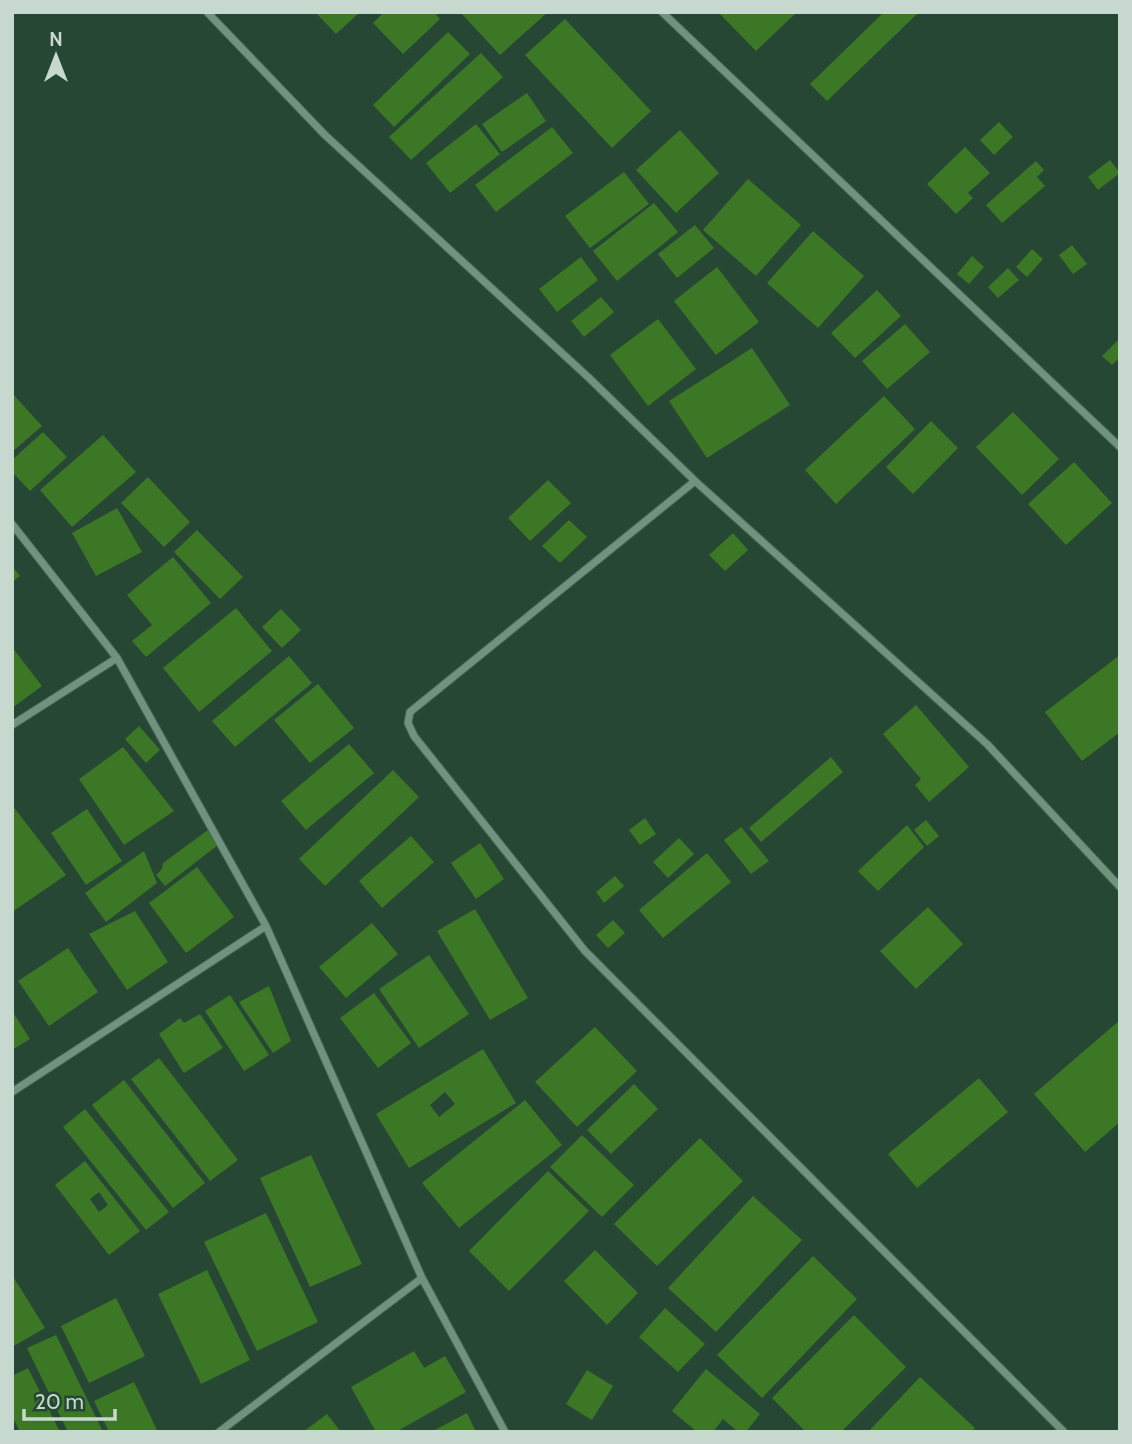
<svg xmlns="http://www.w3.org/2000/svg" width="1132" height="1444" font-family="Cabin,sans-serif">
<rect width="100%" height="100%" fill="#264734"/>
<path fill="#3c7726" fill-rule="evenodd" d="M 315,12 L 360,12 L 336,34 Z
M 384,12 L 434,12 L 440,19 L 403,54 L 373,23 Z
M 460,12 L 548,12 L 500,55 Z
M 718,12 L 797,12 L 756,51 Z
M 884,12 L 919,12 L 827,101 L 810,84 Z
M 565,19 L 651,111 L 612,148 L 525,55 Z
M 448,32 L 470,54 L 394,127 L 373,105 Z
M 481,53 L 503,77 L 411,160 L 389,137 Z
M 527,93 L 546,121 L 502,152 L 482,124 Z
M 999,122 L 1013,137 L 994,155 L 980,140 Z
M 476,124 L 500,154 L 450,193 L 426,163 Z
M 552,127 L 573,153 L 496,212 L 475,185 Z
M 680,130 L 719,173 L 676,213 L 636,170 Z
M 965,147 L 990,173 L 968,193 L 973,198 L 956,214 L 927,184 Z
M 1110,160 L 1120,173 L 1098,190 L 1088,177 Z
M 1036,161 L 1044,170 L 1037,177 L 1045,186 L 1002,223 L 986,205 Z
M 624,172 L 649,204 L 590,248 L 565,216 Z
M 748,179 L 801,225 L 756,276 L 703,230 Z
M 654,203 L 678,232 L 617,281 L 593,251 Z
M 695,225 L 714,248 L 677,278 L 658,254 Z
M 813,231 L 864,276 L 818,328 L 767,283 Z
M 1072,245 L 1087,264 L 1073,274 L 1059,255 Z
M 1032,249 L 1043,259 L 1027,277 L 1016,267 Z
M 972,256 L 984,267 L 969,284 L 957,274 Z
M 581,257 L 598,280 L 557,312 L 539,289 Z
M 717,267 L 759,322 L 716,355 L 674,301 Z
M 1008,268 L 1019,280 L 998,298 L 988,287 Z
M 877,290 L 901,316 L 855,358 L 831,333 Z
M 601,297 L 614,312 L 584,337 L 571,321 Z
M 658,319 L 696,369 L 648,406 L 610,355 Z
M 905,324 L 930,352 L 887,389 L 862,361 Z
M 1120,338 L 1120,357 L 1112,365 L 1102,356 Z
M 752,348 L 790,405 L 707,458 L 669,401 Z
M 12,393 L 42,426 L 12,452 Z
M 884,396 L 915,429 L 836,504 L 805,470 Z
M 1013,412 L 1059,459 L 1022,495 L 976,447 Z
M 931,421 L 958,448 L 913,494 L 886,467 Z
M 43,432 L 67,457 L 30,491 L 12,472 L 12,460 Z
M 103,435 L 136,472 L 72,527 L 40,490 Z
M 1074,462 L 1112,503 L 1066,545 L 1028,504 Z
M 148,477 L 190,522 L 164,547 L 121,503 Z
M 548,480 L 571,503 L 530,541 L 508,518 Z
M 117,508 L 142,552 L 96,576 L 72,533 Z
M 569,520 L 587,537 L 560,563 L 542,546 Z
M 197,530 L 243,577 L 220,599 L 174,552 Z
M 733,533 L 748,550 L 725,571 L 709,555 Z
M 173,557 L 211,603 L 146,657 L 132,641 L 152,625 L 127,595 Z
M 12,566 L 20,576 L 12,582 Z
M 236,608 L 272,651 L 199,712 L 163,668 Z
M 281,609 L 301,630 L 282,648 L 262,627 Z
M 12,647 L 42,686 L 12,708 Z
M 1120,655 L 1120,732 L 1082,761 L 1045,712 Z
M 289,656 L 312,683 L 235,747 L 212,721 Z
M 318,684 L 354,728 L 310,763 L 274,720 Z
M 916,705 L 969,767 L 929,802 L 915,785 L 921,779 L 883,734 Z
M 139,726 L 160,750 L 146,763 L 125,739 Z
M 349,744 L 374,773 L 306,830 L 281,801 Z
M 123,747 L 174,811 L 124,845 L 79,779 Z
M 831,757 L 843,772 L 761,842 L 749,828 Z
M 393,770 L 419,797 L 325,886 L 299,859 Z
M 12,805 L 66,875 L 12,912 Z
M 87,809 L 122,861 L 86,885 L 51,833 Z
M 645,818 L 656,834 L 640,845 L 629,830 Z
M 926,820 L 939,836 L 927,846 L 914,830 Z
M 907,825 L 924,847 L 878,891 L 858,871 Z
M 741,827 L 769,861 L 751,874 L 724,840 Z
M 208,830 L 218,845 L 165,886 L 156,875 L 162,869 L 163,863 Z
M 411,836 L 434,862 L 382,908 L 359,881 Z
M 679,838 L 694,854 L 668,878 L 653,862 Z
M 480,843 L 504,879 L 476,899 L 451,863 Z
M 144,851 L 157,883 L 106,922 L 85,893 Z
M 707,853 L 731,882 L 663,938 L 639,910 Z
M 197,867 L 234,917 L 186,953 L 149,903 Z
M 615,876 L 624,886 L 604,903 L 596,892 Z
M 928,907 L 963,944 L 916,989 L 880,951 Z
M 475,909 L 528,998 L 490,1020 L 437,931 Z
M 135,911 L 168,962 L 127,990 L 89,934 Z
M 613,920 L 625,933 L 608,948 L 596,935 Z
M 372,923 L 398,954 L 346,998 L 319,967 Z
M 68,948 L 98,992 L 49,1026 L 18,981 Z
M 429,955 L 469,1014 L 419,1048 L 379,989 Z
M 269,986 L 291,1041 L 273,1053 L 239,1002 Z
M 374,993 L 411,1043 L 378,1068 L 340,1018 Z
M 230,995 L 269,1055 L 244,1071 L 205,1011 Z
M 12,1011 L 30,1039 L 12,1050 Z
M 200,1014 L 223,1048 L 184,1073 L 159,1034 L 180,1018 L 184,1023 Z
M 1120,1020 L 1120,1122 L 1085,1152 L 1034,1094 Z
M 595,1027 L 637,1071 L 577,1127 L 535,1082 Z
M 483,1049 L 516,1103 L 409,1168 L 376,1114 ZM 445,1092 L 455,1104 L 439,1117 L 430,1105 Z
M 159,1058 L 238,1160 L 210,1181 L 131,1079 Z
M 979,1078 L 1008,1112 L 917,1188 L 888,1154 Z
M 124,1080 L 205,1183 L 173,1208 L 92,1105 Z
M 634,1084 L 658,1109 L 611,1154 L 587,1130 Z
M 525,1100 L 562,1145 L 459,1228 L 422,1183 Z
M 85,1109 L 169,1212 L 146,1230 L 63,1127 Z
M 582,1135 L 634,1185 L 602,1217 L 550,1167 Z
M 700,1138 L 743,1181 L 657,1266 L 614,1224 Z
M 311,1155 L 362,1264 L 310,1287 L 260,1178 Z
M 85,1161 L 140,1231 L 109,1255 L 55,1185 ZM 99,1192 L 108,1205 L 99,1212 L 90,1199 Z
M 548,1171 L 589,1211 L 509,1291 L 469,1251 Z
M 753,1196 L 802,1240 L 716,1332 L 668,1288 Z
M 266,1213 L 318,1322 L 257,1351 L 204,1242 Z
M 595,1250 L 638,1293 L 607,1325 L 564,1281 Z
M 813,1256 L 857,1299 L 762,1398 L 717,1355 Z
M 207,1270 L 250,1360 L 201,1384 L 158,1294 Z
M 14,1278 L 45,1328 L 12,1347 L 12,1279 Z
M 116,1298 L 145,1356 L 89,1383 L 61,1326 Z
M 665,1308 L 705,1344 L 678,1372 L 639,1337 Z
M 854,1315 L 906,1367 L 841,1432 L 806,1432 L 772,1398 Z
M 56,1335 L 103,1432 L 68,1432 L 27,1348 Z
M 414,1351 L 424,1368 L 445,1356 L 466,1392 L 396,1432 L 376,1432 L 351,1387 Z
M 28,1368 L 60,1432 L 20,1432 L 12,1416 L 12,1376 Z
M 706,1369 L 760,1414 L 746,1432 L 738,1432 L 723,1419 L 713,1432 L 697,1432 L 672,1411 Z
M 587,1370 L 613,1386 L 592,1420 L 566,1404 Z
M 920,1377 L 975,1428 L 971,1432 L 868,1432 Z
M 134,1382 L 158,1432 L 109,1432 L 94,1401 Z
M 467,1413 L 476,1432 L 431,1432 Z
M 327,1414 L 341,1432 L 303,1432 Z"/>
<g fill="none" stroke-linecap="round" stroke-linejoin="round">
<defs>
<path id="minor" d="M 207,12 L 325,135 L 588,377 L 695,481 L 987,744 L 1120,887
M 662,12 L 1120,447
M 695,481 L 410,712 L 408,723 L 414,736 L 585,951 L 1064,1432
M 12,524 L 117,658 L 266,926 L 422,1278 L 505,1432
M 12,725 L 117,658
M 12,1092 L 266,926
M 219,1432 L 422,1278"/>
</defs>
<use href="#minor" stroke="#476355" stroke-width="9"/>
<use href="#minor" stroke="#70937e" stroke-width="7"/>
</g>
<rect width="1132" height="1444" fill="none" stroke="#c7d9ce" stroke-width="28"/>
<g transform="translate(56 56)" stroke="#264734" stroke-width="5" paint-order="stroke">
<path d="M0-5L12 26L0 18L-12 26Z" fill="#c7d9ce"/>
<text y="-10" font-size="19" font-weight="bold" text-anchor="middle" fill="#c7d9ce">N</text>
</g>
<path d="M24 1409v10h91v-10" fill="none" stroke="#c7d9ce" stroke-width="3.5"/>
<text x="35" y="1409" font-size="21" fill="#c7d9ce" stroke="#264734" stroke-width="5" paint-order="stroke">20 m</text>
</svg>
